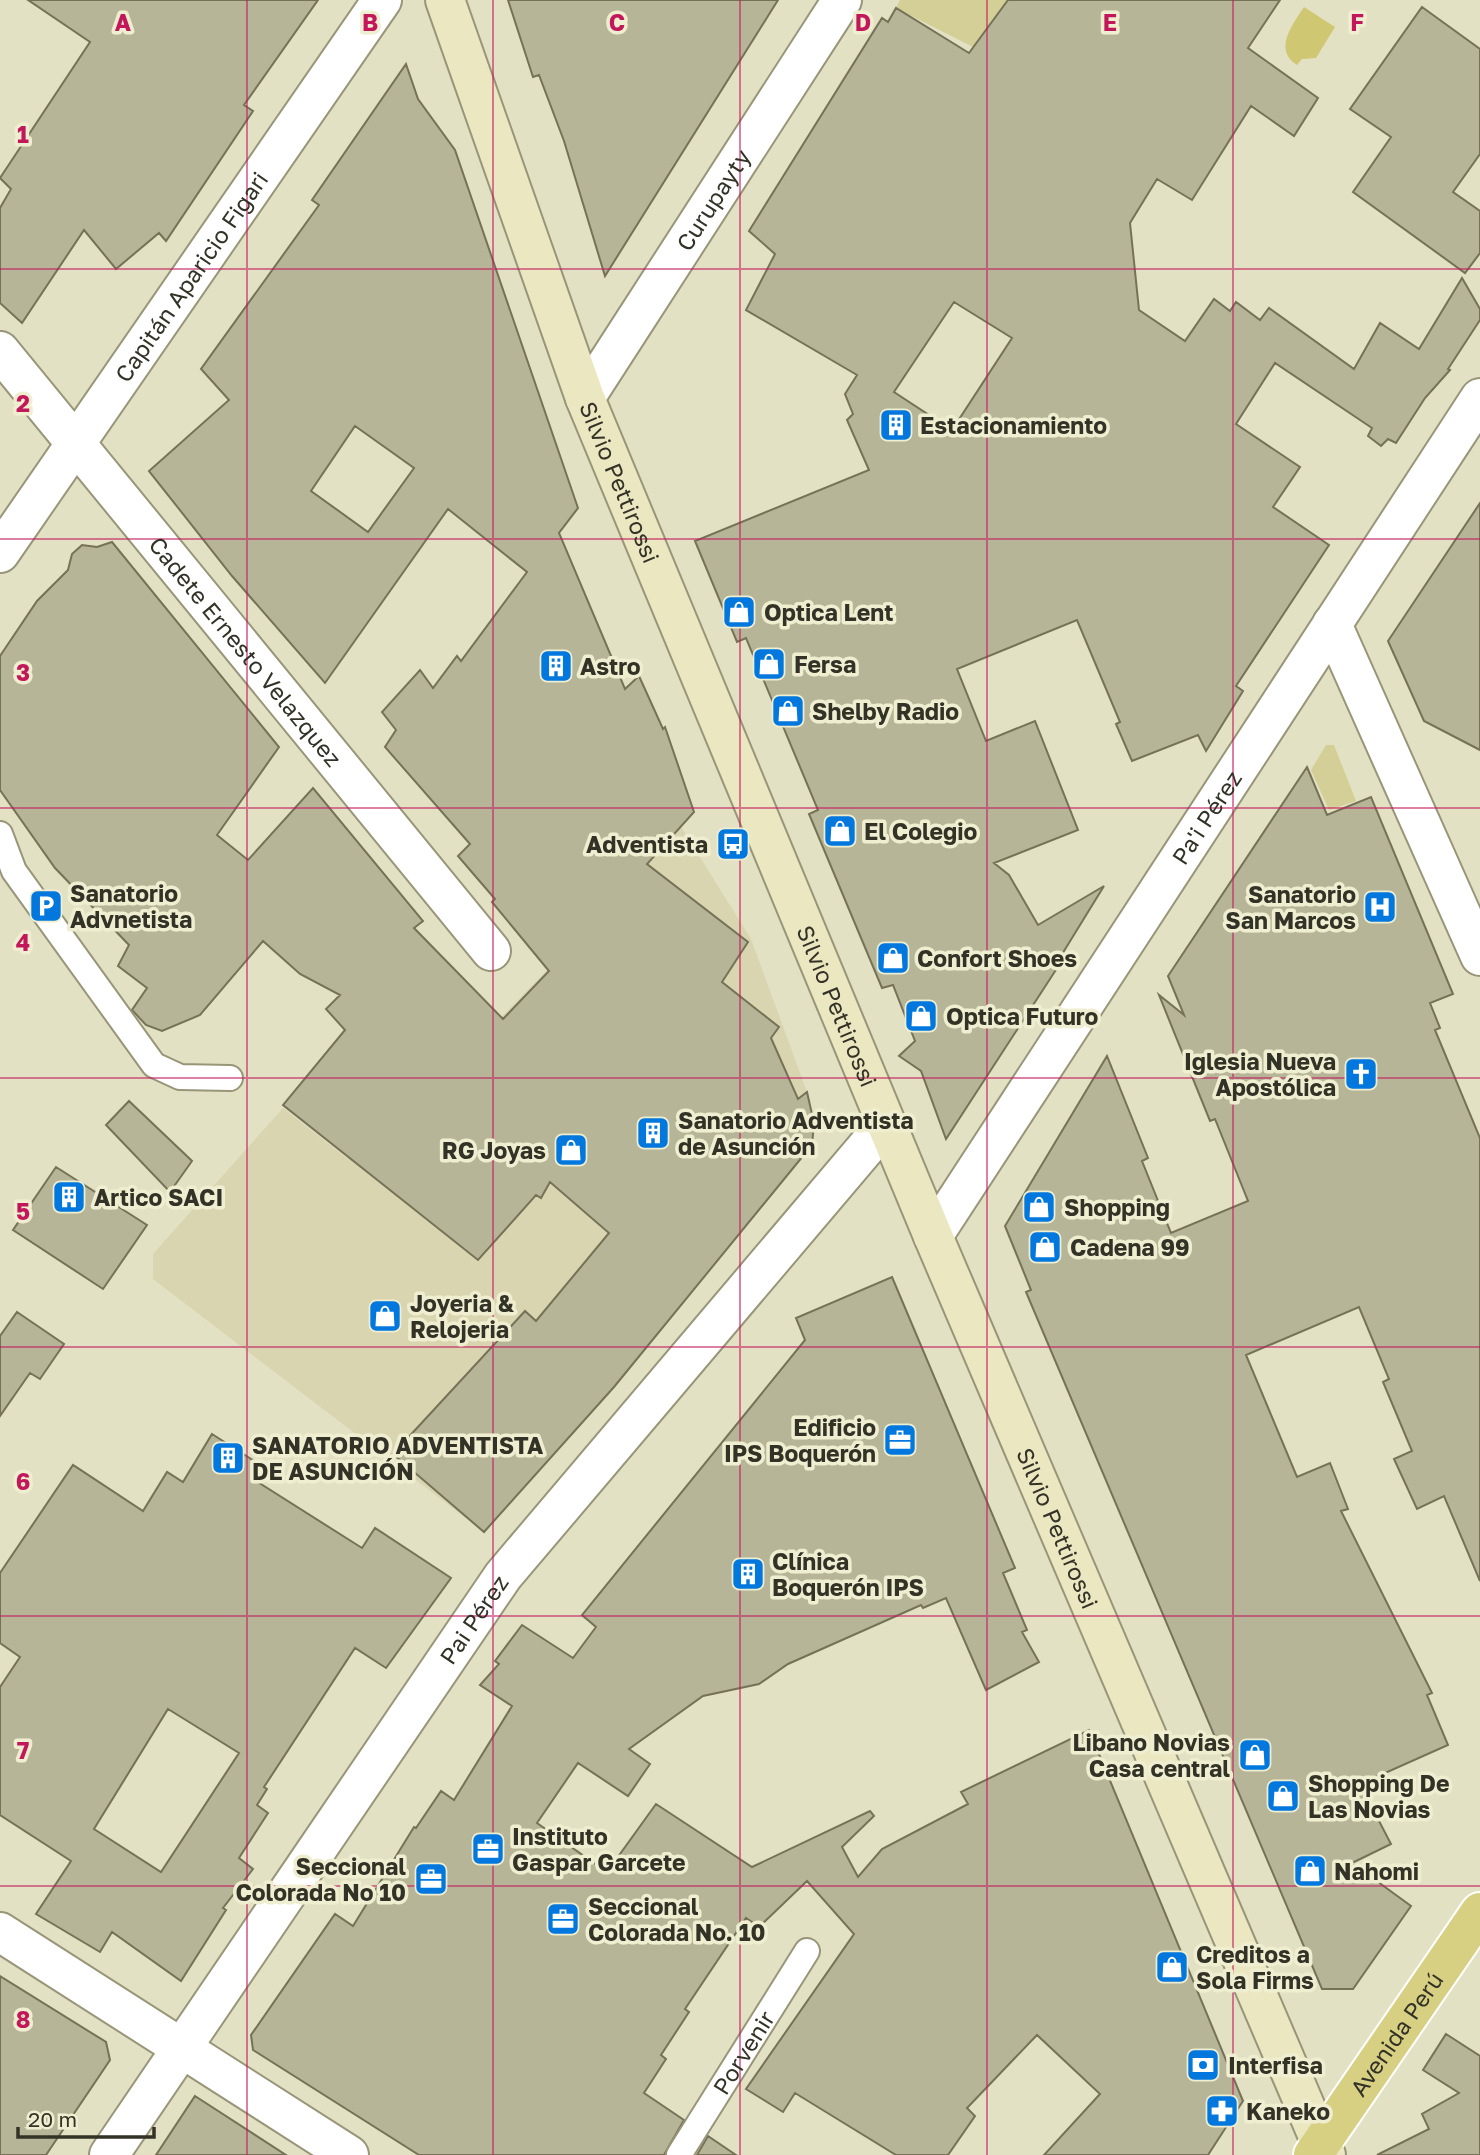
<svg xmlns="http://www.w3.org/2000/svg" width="1480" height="2155" font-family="'Golos Text',sans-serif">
<rect width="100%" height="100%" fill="#e3e1c3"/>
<path fill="#d8d5b0" d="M 680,825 L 751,939 L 807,1092 L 814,1123 L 812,1145 L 484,1532 L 153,1279 L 153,1254 L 283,1108 L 348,1159 L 406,1084 L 423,1098 L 604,911 Z"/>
<path fill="#d4cf96" d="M 900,0 L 1008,0 L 973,47 L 896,8 Z
M 1326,745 L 1334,745 L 1356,801 L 1329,810 L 1311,770 Z"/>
<path fill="#d0c772" d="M 1304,7 L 1335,27 L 1316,58 L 1302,59 L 1297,65 C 1273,50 1292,25 1304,7 Z"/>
<path fill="#b7b598" stroke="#757257" stroke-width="2" fill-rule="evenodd" d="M 28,0 L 318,0 L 244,105 L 253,111 L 166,241 L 159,233 L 116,269 L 84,230 L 22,323 L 0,303 L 0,208 L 11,189 L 0,178 L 90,42 Z
M 508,0 L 778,0 L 605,276 L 564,141 L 539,75 L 533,77 Z
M 1008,0 L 1280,0 L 1248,48 L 1318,98 L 1294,136 L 1251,106 L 1192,200 L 1157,179 L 1130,223 L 1139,310 L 1185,341 L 1214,299 L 1230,311 L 1236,302 L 1260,320 L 1269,308 L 1354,369 L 1380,323 L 1419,349 L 1462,278 L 1480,309 L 1480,320 L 1448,369 L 1450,370 L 1425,398 L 1396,443 L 1388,439 L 1381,446 L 1368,436 L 1372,428 L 1275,363 L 1236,424 L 1300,467 L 1273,507 L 1329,545 L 1236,686 L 1243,691 L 1206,751 L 1198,735 L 1132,761 L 1116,724 L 1120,722 L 1077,620 L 957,669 L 986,741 L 1035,721 L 1078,830 L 994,863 L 1009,875 L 1038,925 L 1104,886 L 1064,951 L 1063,959 L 946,1139 L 921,1071 L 899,1056 L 915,1041 L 893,985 L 882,988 L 809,814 L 818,810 L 746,638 L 737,642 L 695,541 L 869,470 L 847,420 L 853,414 L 845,394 L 857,375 L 746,310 L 775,254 L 749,231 L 882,18 L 888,22 L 896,8 L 969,53 ZM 954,302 L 1012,338 L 952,430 L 894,392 Z
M 1422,7 L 1480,49 L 1480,154 L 1453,192 L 1480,211 L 1480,253 L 1465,273 L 1353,192 L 1391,137 L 1350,109 Z
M 406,64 L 418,99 L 455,150 L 578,508 L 559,533 L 625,689 L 639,676 L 663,729 L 665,727 L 694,812 L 647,864 L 748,942 L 722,982 L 779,1027 L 771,1038 L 798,1099 L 807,1092 L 814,1123 L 812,1145 L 614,1387 L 484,1532 L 393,1454 L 525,1311 L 536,1321 L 609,1233 L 550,1182 L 541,1198 L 536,1195 L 478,1260 L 283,1105 L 345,1030 L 326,1009 L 340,995 L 300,974 L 263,941 L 200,1015 L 162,1031 L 146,1025 L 132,1010 L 147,988 L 118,966 L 129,945 L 55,868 L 0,790 L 0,656 L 37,601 L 68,570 L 72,554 L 82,545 L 97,547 L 112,542 L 279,747 L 217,835 L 248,860 L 313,788 L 423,921 L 414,928 L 503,1019 L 549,971 L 492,902 L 495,899 L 458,856 L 470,844 L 385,747 L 396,730 L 382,712 L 420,670 L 433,688 L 457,656 L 461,661 L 527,572 L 448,509 L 325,683 L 232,576 L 149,471 L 229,400 L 201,369 L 319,205 L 312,200 ZM 355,426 L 414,468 L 368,532 L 311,491 Z
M 1480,503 L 1480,750 L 1424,721 L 1388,641 Z
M 1307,767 L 1327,815 L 1371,797 L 1453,994 L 1430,1003 L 1440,1028 L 1435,1030 L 1480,1138 L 1480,1581 L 1444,1496 L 1417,1509 L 1394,1459 L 1412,1451 L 1383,1382 L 1389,1379 L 1359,1307 L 1246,1355 L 1297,1477 L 1330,1463 L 1348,1509 L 1341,1511 L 1432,1693 L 1427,1695 L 1448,1745 L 1376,1777 L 1382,1789 L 1366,1796 L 1391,1844 L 1352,1863 L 1411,1906 L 1353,1989 L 1322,1989 L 1026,1292 L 1031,1290 L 1005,1226 L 1107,1056 L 1148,1158 L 1142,1161 L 1171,1233 L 1248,1201 L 1215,1119 L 1210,1121 L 1159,995 L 1184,1015 L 1168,976 Z
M 129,1101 L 192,1161 L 170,1192 L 106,1125 Z
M 56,1167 L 147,1225 L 103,1289 L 13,1230 Z
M 892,1277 L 1015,1568 L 1003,1573 L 1027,1630 L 1022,1632 L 1039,1662 L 986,1690 L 946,1598 L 923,1608 L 921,1605 L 788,1664 L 759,1684 L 703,1696 L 629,1749 L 650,1764 L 628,1796 L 578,1763 L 537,1823 L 607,1872 L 656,1804 L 752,1867 L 870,1811 L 874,1816 L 842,1847 L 858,1877 L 882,1849 L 968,1804 L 961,1792 L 1089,1730 L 1243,2101 L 1208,2155 L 1044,2155 L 1100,2094 L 1037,2035 L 967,2108 L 975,2116 L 948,2155 L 896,2155 L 795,2093 L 783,2112 L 746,2089 L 854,1934 L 807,1881 L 759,1927 L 746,1918 L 685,2009 L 689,2012 L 661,2055 L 666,2059 L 644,2093 L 684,2120 L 664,2155 L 419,2155 L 253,2050 L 251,2035 L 335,1914 L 353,1926 L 414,1827 L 416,1828 L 441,1791 L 454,1800 L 512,1706 L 480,1685 L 499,1664 L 495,1661 L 522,1625 L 573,1658 L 596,1627 L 582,1615 L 805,1340 L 796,1318 Z
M 17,1312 L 64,1344 L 40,1379 L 30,1373 L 0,1416 L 0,1336 Z
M 212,1434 L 262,1466 L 253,1479 L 362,1548 L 375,1528 L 451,1578 L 386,1668 L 355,1648 L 264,1787 L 267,1789 L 257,1805 L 268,1813 L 239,1858 L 253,1869 L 223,1908 L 226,1910 L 181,1981 L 112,1932 L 100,1952 L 36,1914 L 71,1861 L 0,1815 L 0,1687 L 20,1657 L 0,1643 L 0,1573 L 73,1465 L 143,1511 L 167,1472 L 183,1482 ZM 168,1709 L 239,1753 L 161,1872 L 94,1829 Z
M 0,1976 L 106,2042 L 110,2060 L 46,2155 L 0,2155 Z
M 1446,2034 L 1480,2056 L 1480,2155 L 1377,2155 L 1429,2129 L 1422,2114 L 1459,2093 L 1423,2070 Z
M 195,2096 L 286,2155 L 156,2155 Z
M 708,2136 L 736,2155 L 697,2155 Z"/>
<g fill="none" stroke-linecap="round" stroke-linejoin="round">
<defs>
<g id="lane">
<path d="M 0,834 L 14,871 L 154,1065 L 180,1077 L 230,1078"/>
<path id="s1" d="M 679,2155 L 807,1951"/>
</g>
<g id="street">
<path id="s2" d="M 0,351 L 491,951"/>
<path id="s3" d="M 585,398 L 842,0"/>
<path id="s4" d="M 0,553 L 382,0"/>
<path d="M 1332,624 L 1480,956"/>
<path id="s5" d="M 933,1236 L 1480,398"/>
<path d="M 0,1932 L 349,2155"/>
<path id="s6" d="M 109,2155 L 503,1576 L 886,1124"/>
</g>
<g id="secondary">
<path id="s7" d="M 445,0 L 585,398 L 933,1236 L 1326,2155"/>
</g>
<g id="primary">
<path id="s8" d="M 1313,2155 L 1480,1912"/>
</g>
</defs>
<use href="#lane" stroke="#989579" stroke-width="28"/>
<use href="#street" stroke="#989579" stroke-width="42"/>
<use href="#secondary" stroke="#989579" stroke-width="42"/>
<use href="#primary" stroke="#fff" stroke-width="42"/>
<use href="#lane" stroke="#fff" stroke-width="24"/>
<use href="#street" stroke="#fff" stroke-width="38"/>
<use href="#secondary" stroke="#ebe7c1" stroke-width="38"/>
<use href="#primary" stroke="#d7d083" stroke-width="38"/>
</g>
<path fill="none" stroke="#c2185b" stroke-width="2" stroke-opacity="0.55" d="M 247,0 L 247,2155M 493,0 L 493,2155M 740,0 L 740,2155M 987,0 L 987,2155M 1233,0 L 1233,2155M 0,269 L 1480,269M 0,539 L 1480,539M 0,808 L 1480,808M 0,1078 L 1480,1078M 0,1347 L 1480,1347M 0,1616 L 1480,1616M 0,1886 L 1480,1886"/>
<defs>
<symbol id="building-square" viewBox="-11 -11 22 22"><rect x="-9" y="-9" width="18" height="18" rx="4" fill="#0278df" stroke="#f0eed0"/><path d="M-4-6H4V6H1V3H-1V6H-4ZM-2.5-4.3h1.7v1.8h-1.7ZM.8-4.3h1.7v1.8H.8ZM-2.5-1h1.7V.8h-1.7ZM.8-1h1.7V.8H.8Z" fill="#fff"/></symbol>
<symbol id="shop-square" viewBox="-11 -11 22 22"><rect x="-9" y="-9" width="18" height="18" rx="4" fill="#0278df" stroke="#f0eed0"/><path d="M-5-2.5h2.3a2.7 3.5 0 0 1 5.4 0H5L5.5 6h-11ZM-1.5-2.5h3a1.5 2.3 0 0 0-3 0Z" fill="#fff"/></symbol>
<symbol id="bus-square" viewBox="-11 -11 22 22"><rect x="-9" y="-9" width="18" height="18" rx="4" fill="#0278df" stroke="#f0eed0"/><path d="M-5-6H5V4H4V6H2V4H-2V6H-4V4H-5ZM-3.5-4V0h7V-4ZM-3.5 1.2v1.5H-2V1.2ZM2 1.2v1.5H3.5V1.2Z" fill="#fff"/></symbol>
<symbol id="parking-square" viewBox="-11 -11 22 22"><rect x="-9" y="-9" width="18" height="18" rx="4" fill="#0278df" stroke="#f0eed0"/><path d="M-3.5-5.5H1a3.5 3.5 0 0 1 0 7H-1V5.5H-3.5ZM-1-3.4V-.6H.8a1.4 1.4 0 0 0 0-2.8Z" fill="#fff"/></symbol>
<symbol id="hospital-square" viewBox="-11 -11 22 22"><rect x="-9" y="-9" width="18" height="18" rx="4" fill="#0278df" stroke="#f0eed0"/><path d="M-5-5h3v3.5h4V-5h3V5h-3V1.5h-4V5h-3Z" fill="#fff"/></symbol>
<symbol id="church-square" viewBox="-11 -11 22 22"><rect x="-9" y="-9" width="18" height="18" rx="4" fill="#0278df" stroke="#f0eed0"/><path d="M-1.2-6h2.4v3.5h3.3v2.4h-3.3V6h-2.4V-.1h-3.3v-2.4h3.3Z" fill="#fff"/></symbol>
<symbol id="office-square" viewBox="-11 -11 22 22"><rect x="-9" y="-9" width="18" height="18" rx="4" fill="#0278df" stroke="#f0eed0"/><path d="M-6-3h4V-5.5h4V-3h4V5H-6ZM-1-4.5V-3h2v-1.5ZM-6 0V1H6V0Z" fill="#fff"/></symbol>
<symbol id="bank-square" viewBox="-11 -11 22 22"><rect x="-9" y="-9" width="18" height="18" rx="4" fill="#0278df" stroke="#f0eed0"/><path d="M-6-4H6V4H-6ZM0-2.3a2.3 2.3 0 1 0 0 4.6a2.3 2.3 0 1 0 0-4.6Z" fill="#fff"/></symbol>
<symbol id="pharmacy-square" viewBox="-11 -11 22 22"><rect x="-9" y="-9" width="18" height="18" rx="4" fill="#0278df" stroke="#f0eed0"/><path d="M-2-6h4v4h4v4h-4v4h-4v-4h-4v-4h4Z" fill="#fff"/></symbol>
</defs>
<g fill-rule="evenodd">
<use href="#building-square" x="877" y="406" width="38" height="38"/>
<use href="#shop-square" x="720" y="593" width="38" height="38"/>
<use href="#shop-square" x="750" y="645" width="38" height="38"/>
<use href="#building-square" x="537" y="647" width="38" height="38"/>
<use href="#shop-square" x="769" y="692" width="38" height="38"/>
<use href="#shop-square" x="821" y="812" width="38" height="38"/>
<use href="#bus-square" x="714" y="825" width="38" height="38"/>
<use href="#parking-square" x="27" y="887" width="38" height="38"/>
<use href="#hospital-square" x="1361" y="888" width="38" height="38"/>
<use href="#shop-square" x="874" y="939" width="38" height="38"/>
<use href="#shop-square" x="902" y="997" width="38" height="38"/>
<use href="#church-square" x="1342" y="1055" width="38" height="38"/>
<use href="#building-square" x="634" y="1114" width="38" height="38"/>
<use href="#shop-square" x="552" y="1131" width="38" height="38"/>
<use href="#building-square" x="50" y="1178" width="38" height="38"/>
<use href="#shop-square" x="1020" y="1188" width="38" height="38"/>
<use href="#shop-square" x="1026" y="1228" width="38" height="38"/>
<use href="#shop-square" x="366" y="1297" width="38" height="38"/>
<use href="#office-square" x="881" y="1421" width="38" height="38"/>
<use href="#building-square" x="209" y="1439" width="38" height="38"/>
<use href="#building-square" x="729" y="1555" width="38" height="38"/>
<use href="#shop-square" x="1236" y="1736" width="38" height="38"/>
<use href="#shop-square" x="1264" y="1777" width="38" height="38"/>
<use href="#office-square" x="469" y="1830" width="38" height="38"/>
<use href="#shop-square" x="1291" y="1852" width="38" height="38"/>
<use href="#office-square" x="412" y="1860" width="38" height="38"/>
<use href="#office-square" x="544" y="1900" width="38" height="38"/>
<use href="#shop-square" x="1153" y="1948" width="38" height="38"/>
<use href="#bank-square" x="1184" y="2046" width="38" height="38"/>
<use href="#pharmacy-square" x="1203" y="2092" width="38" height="38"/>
</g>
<g text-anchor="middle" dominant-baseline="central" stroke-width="7" stroke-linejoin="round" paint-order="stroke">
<g font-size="23" fill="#333227" stroke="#f0eed0">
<text stroke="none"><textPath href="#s3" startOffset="236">Curupayty</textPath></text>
<text stroke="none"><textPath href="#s4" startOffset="336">Capitán Aparicio Figari</textPath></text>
<text stroke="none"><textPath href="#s7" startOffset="513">Silvio Pettirossi</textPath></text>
<text stroke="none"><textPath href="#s2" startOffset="388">Cadete Ernesto Velazquez</textPath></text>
<text stroke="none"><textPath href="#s5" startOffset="500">Pa'i Pérez</textPath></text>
<text stroke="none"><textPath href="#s7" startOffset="1080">Silvio Pettirossi</textPath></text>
<text stroke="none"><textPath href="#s7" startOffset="1647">Silvio Pettirossi</textPath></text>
<text stroke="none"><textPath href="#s6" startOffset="648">Pai Pérez</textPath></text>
<text stroke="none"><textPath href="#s8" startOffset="147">Avenida Perú</textPath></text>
<text stroke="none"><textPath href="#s1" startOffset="121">Porvenir</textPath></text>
</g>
<g font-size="23" font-weight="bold" fill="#333227" stroke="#f0eed0" text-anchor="start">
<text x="920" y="425">Estacionamiento</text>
<text x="764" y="612">Optica Lent</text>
<text x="794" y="664">Fersa</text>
<text x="580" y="666">Astro</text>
<text x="812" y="711">Shelby Radio</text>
<text x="864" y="831">El Colegio</text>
<text x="708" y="844" text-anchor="end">Adventista</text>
<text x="70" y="893">Sanatorio<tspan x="70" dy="26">Advnetista</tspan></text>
<text x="1356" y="894" text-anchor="end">Sanatorio<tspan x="1356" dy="26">San Marcos</tspan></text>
<text x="917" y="958">Confort Shoes</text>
<text x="946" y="1016">Optica Futuro</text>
<text x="1336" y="1061" text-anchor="end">Iglesia Nueva<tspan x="1336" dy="26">Apostólica</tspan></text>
<text x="678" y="1120">Sanatorio Adventista<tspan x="678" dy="26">de Asunción</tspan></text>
<text x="546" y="1150" text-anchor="end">RG Joyas</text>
<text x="94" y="1197">Artico SACI</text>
<text x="1064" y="1207">Shopping</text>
<text x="1070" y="1247">Cadena 99</text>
<text x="410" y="1303">Joyeria &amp;<tspan x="410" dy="26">Relojeria</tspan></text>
<text x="876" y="1427" text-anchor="end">Edificio<tspan x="876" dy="26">IPS Boquerón</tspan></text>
<text x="252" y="1445">SANATORIO ADVENTISTA<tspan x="252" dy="26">DE ASUNCIÓN</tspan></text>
<text x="772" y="1561">Clínica<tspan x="772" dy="26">Boquerón IPS</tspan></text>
<text x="1230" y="1742" text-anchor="end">Libano Novias<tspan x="1230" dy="26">Casa central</tspan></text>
<text x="1308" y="1783">Shopping De<tspan x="1308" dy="26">Las Novias</tspan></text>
<text x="512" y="1836">Instituto<tspan x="512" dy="26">Gaspar Garcete</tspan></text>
<text x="406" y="1866" text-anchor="end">Seccional<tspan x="406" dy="26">Colorada No 10</tspan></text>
<text x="1334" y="1871">Nahomi</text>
<text x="588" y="1906">Seccional<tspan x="588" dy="26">Colorada No. 10</tspan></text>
<text x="1196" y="1954">Creditos a<tspan x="1196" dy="26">Sola Firms</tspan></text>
<text x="1228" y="2065">Interfisa</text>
<text x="1246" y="2111">Kaneko</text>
</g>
</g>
<g font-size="23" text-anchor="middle" font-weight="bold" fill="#c2185b" stroke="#f0eed0" stroke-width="7" stroke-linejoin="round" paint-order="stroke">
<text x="123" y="31">A</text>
<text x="370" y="31">B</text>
<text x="617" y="31">C</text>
<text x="863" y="31">D</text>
<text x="1110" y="31">E</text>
<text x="1357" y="31">F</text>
<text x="23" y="143">1</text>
<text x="23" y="412">2</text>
<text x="23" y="681">3</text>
<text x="23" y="951">4</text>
<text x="23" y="1220">5</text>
<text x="23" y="1490">6</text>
<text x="23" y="1759">7</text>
<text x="23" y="2028">8</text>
</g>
<path d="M18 2127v10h136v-10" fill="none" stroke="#333227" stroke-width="3.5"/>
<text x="28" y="2127" font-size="21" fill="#333227" stroke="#f0eed0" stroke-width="5" paint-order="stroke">20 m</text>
</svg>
